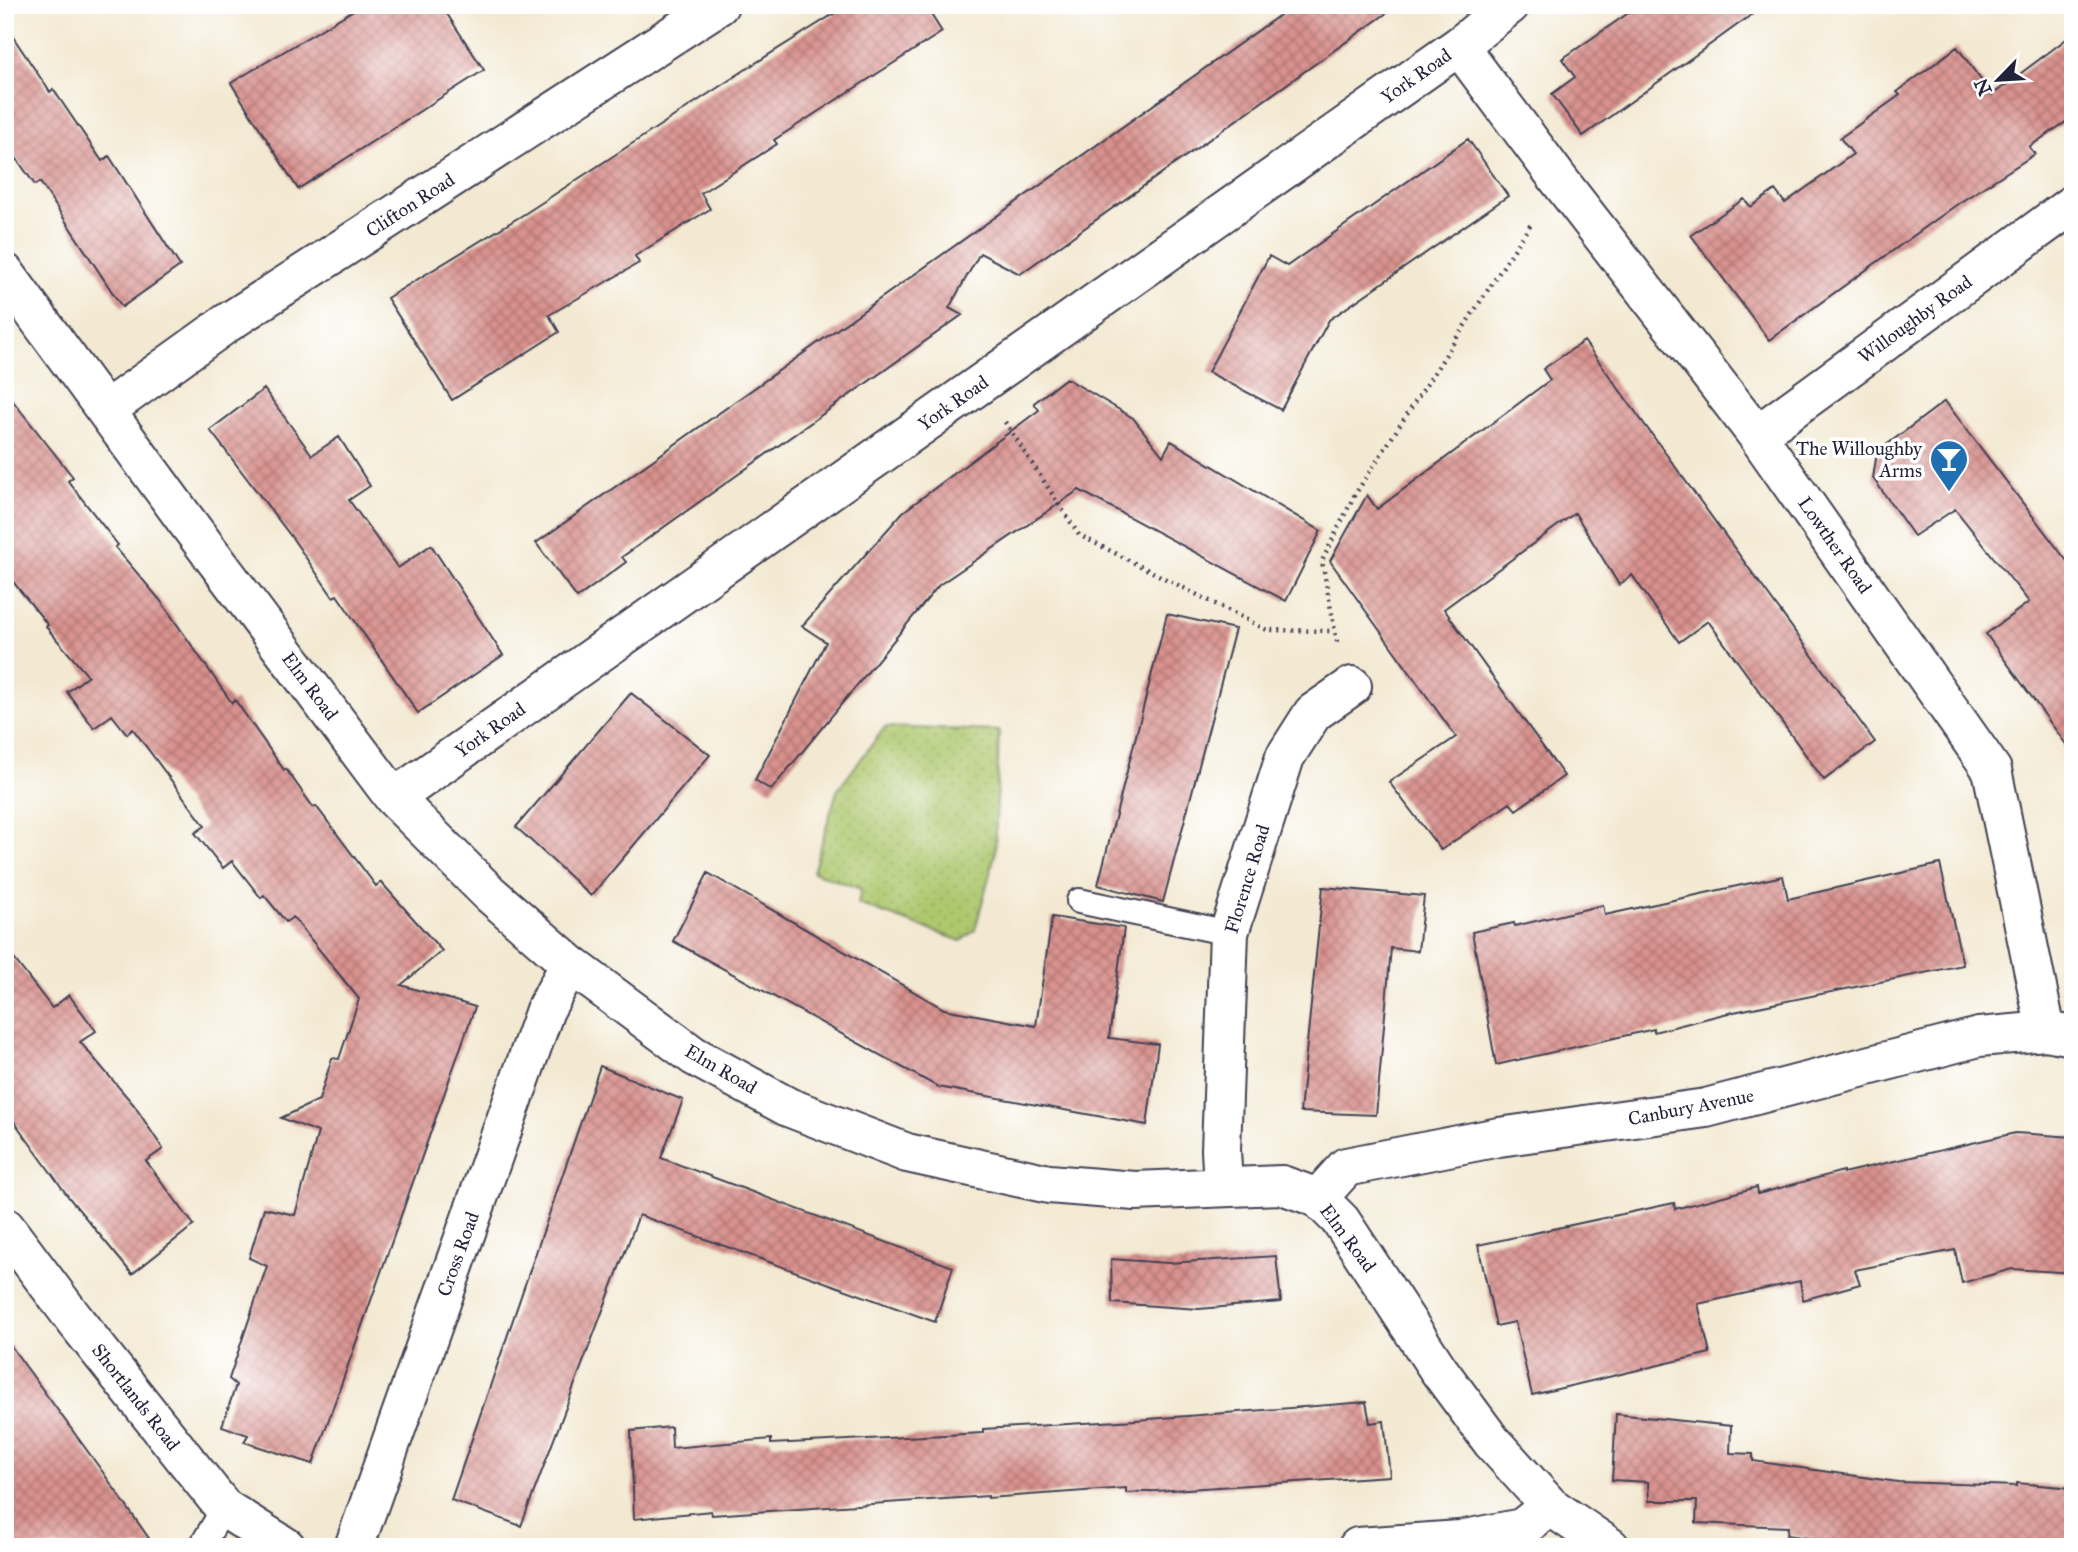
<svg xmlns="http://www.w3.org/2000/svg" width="2078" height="1552" font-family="'IM FELL Great Primer',serif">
<defs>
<pattern id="park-dots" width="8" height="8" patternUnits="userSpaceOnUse" patternTransform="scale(1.75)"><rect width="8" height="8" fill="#aec86e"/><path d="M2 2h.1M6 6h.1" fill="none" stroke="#95ac60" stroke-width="1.8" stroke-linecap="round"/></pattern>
<pattern id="building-cross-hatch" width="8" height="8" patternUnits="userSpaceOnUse" patternTransform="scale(1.75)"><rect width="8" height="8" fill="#d9928e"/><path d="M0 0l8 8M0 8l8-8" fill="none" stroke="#b07775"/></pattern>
</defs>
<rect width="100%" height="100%" fill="#fff"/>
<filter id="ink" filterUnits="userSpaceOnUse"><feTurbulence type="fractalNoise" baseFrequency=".0143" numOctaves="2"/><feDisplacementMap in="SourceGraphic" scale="14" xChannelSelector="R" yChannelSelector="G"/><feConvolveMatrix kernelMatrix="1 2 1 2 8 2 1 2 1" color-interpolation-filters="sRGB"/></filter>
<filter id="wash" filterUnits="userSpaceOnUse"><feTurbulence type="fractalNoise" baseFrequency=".00686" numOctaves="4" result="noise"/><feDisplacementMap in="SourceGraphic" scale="28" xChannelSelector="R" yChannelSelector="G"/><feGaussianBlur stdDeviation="1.57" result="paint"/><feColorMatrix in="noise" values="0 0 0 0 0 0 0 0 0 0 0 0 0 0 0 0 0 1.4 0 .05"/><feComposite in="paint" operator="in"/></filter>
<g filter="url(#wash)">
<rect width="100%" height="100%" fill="#f3e9d2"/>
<path fill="url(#park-dots)" stroke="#687554" stroke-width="2" d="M 885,727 L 999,731 L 995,854 L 975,930 L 961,941 L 858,904 L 861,889 L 813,872 L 837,791 Z"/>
<g id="blocks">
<path fill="url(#building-cross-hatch)" d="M 362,5 L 441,5 L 484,70 L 298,189 L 231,83 Z
M 848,5 L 925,5 L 942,32 L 774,140 L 777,144 L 701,193 L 710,209 L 635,256 L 639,263 L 549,315 L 559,332 L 452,400 L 387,298 L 526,213 L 754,64 Z
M 1294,5 L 1398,5 L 1020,274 L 980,253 L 949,308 L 962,315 L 622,557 L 626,562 L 577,598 L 536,543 Z
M 1640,5 L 1765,5 L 1583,136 L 1552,94 L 1575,77 L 1562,59 Z
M 5,25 L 50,92 L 53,89 L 102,161 L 109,156 L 180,266 L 122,307 L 40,182 L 35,185 L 5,142 Z
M 2073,34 L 2073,117 L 2029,147 L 2035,154 L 1959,203 L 1769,340 L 1691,235 L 1744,199 L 1751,207 L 1775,190 L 1785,203 L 1853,154 L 1840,138 L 1900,95 L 1897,92 L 1957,47 L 1992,95 Z
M 1468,139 L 1508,196 L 1329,320 L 1281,410 L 1208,372 L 1269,256 L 1287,266 Z
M 1584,341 L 1875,742 L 1824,780 L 1708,621 L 1679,642 L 1632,575 L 1619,585 L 1575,513 L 1444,609 L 1564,776 L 1516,810 L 1510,803 L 1441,850 L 1389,782 L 1456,737 L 1330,561 L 1367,495 L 1377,509 L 1550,380 L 1543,369 Z
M 1066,378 L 1133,418 L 1163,456 L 1171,441 L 1321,531 L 1286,601 L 1079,490 L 939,585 L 771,790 L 755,780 L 826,642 L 802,626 L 903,512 L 1039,410 L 1034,403 Z
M 264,389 L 312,455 L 339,437 L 370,486 L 349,500 L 398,568 L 431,545 L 503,655 L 418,713 L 337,595 L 333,597 L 293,539 L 210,430 Z
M 5,391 L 73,477 L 68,481 L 118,545 L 115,547 L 160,600 L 232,703 L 235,700 L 284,770 L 286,769 L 313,807 L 316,806 L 376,886 L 381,882 L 442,951 L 401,985 L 475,1007 L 313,1464 L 244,1442 L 248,1435 L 222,1426 L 236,1385 L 229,1379 L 267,1266 L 249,1258 L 264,1208 L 295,1215 L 318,1132 L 281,1118 L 319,1100 L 332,1058 L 339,1059 L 359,999 L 293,917 L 286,922 L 264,895 L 261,898 L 232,861 L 223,868 L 195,833 L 205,826 L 133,729 L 127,734 L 112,715 L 94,728 L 67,692 L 88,676 L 46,627 L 48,625 L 5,572 Z
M 1945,401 L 2073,569 L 2073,754 L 1986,634 L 2029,602 L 1955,509 L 1914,536 L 1873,478 L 1877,452 Z
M 1167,614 L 1235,629 L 1163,902 L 1098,885 Z
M 631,693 L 710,755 L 591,896 L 516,827 Z
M 1940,864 L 1963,965 L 1724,1014 L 1654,1032 L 1654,1029 L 1496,1065 L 1472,932 L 1514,923 L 1515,926 L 1603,905 L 1605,915 L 1783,876 L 1788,899 Z
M 708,873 L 944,1009 L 1036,1026 L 1052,917 L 1124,928 L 1109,1038 L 1158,1044 L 1147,1125 L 938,1087 L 673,941 Z
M 1323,887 L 1424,896 L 1418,951 L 1391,948 L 1376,1115 L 1300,1112 Z
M 5,947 L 52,1008 L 69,995 L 96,1031 L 80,1042 L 134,1105 L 163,1149 L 146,1161 L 194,1225 L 132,1274 L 70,1199 L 5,1109 Z
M 600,1066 L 683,1100 L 661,1158 L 953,1267 L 935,1322 L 639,1215 L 521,1526 L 451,1500 Z
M 2015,1133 L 2073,1137 L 2073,1273 L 2012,1269 L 1962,1283 L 1955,1250 L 1855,1270 L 1860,1284 L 1803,1300 L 1800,1281 L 1698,1304 L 1710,1353 L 1532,1395 L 1515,1322 L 1496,1326 L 1478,1245 L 1674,1203 L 1675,1209 L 1757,1187 L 1758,1194 L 1843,1171 L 1843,1173 Z
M 1276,1256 L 1281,1302 L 1199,1309 L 1112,1303 L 1111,1259 L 1168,1263 Z
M 5,1338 L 102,1471 L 155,1547 L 5,1547 Z
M 1366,1402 L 1370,1423 L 1384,1421 L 1390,1476 L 1126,1493 L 1126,1488 L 988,1498 L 988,1496 L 712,1515 L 711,1511 L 634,1519 L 631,1431 L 671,1427 L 672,1448 L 771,1439 L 771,1444 L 983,1433 L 983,1429 L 1136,1420 Z
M 1616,1414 L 1731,1426 L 1730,1453 L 1753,1454 L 1753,1461 L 1898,1482 L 2017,1486 L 2017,1483 L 2073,1488 L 2073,1547 L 1867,1547 L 1787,1535 L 1788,1527 L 1696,1523 L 1697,1501 L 1649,1501 L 1648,1482 L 1612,1480 Z"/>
</g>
</g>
<g filter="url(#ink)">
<use href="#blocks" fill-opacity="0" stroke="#414052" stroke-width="2"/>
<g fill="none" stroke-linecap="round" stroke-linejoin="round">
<defs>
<path id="service" d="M 1079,901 L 1229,933
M 201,1547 L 224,1508"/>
<path id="minor" d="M 1459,46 L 1559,180 L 1757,435 L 1992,770 L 2046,1031
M 5,273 L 184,518 L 394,798 L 489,893 L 570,964 L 694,1056 L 788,1107 L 907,1153 L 1049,1184 L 1135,1191 L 1282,1185 L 1318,1198 L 1341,1221 L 1438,1369 L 1492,1442 L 1550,1506 L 1610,1547
M 106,410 L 227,323 L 719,5
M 1757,435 L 2073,204
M 394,798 L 1459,46 L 1510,5
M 1223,1187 L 1221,1150 L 1229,933 L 1285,757 L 1313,713 L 1352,686
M 1318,1198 L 1346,1167 L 1499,1137 L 1706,1108 L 1979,1037 L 2046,1031 L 2073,1036
M 5,1227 L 74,1319 L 224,1508 L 286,1547
M 354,1547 L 545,1010 L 570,964
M 1358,1547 L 1460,1540 L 1522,1528 L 1550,1506"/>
</defs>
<use href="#service" stroke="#414052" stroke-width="28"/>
<use href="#minor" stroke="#414052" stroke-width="42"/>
<path stroke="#414052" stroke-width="4.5" stroke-dasharray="2 5" stroke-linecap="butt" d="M 1005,422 L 1079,535 L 1267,630 L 1333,631
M 1337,642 L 1322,561 L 1354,496 L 1532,222"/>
<use href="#service" stroke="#fff" stroke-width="24"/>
<use href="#minor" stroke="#fff" stroke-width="38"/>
</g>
</g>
<defs>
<symbol id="bar-pin" viewBox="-11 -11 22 30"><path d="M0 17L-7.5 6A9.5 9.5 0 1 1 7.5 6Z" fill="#1f6fb2" stroke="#fff"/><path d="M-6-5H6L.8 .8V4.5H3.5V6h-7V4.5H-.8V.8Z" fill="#fff"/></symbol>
</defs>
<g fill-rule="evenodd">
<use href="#bar-pin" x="1927" y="437" width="44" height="60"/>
</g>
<g text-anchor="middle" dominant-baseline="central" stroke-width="7" stroke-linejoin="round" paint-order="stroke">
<g font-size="19" fill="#22223b" stroke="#fff">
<text transform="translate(1416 76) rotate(-35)">York Road</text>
<text transform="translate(410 205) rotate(-33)">Clifton Road</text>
<text transform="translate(1915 319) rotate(-36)">Willoughby Road</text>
<text transform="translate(953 403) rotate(-35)">York Road</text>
<text transform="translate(1835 545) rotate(55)">Lowther Road</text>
<text transform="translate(310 686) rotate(53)">Elm Road</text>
<text transform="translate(490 730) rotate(-35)">York Road</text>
<text transform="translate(1247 879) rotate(-73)">Florence Road</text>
<text transform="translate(721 1069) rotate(30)">Elm Road</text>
<text transform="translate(1691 1107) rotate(-11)">Canbury Avenue</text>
<text transform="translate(1348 1238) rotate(53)">Elm Road</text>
<text transform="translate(458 1254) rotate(-70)">Cross Road</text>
<text transform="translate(136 1397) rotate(52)">Shortlands Road</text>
</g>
<g font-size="19" fill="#22223b" stroke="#fff" text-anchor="end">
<text x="1922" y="448">The Willoughby<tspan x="1922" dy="22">Arms</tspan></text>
</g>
</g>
<rect width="2078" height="1552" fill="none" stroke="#fff" stroke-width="28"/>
<g transform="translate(1998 80) rotate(245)" stroke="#ffffff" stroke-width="5" paint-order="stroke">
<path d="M0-5L12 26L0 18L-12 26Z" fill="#22223b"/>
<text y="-10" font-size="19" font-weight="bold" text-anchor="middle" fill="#22223b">N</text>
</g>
</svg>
